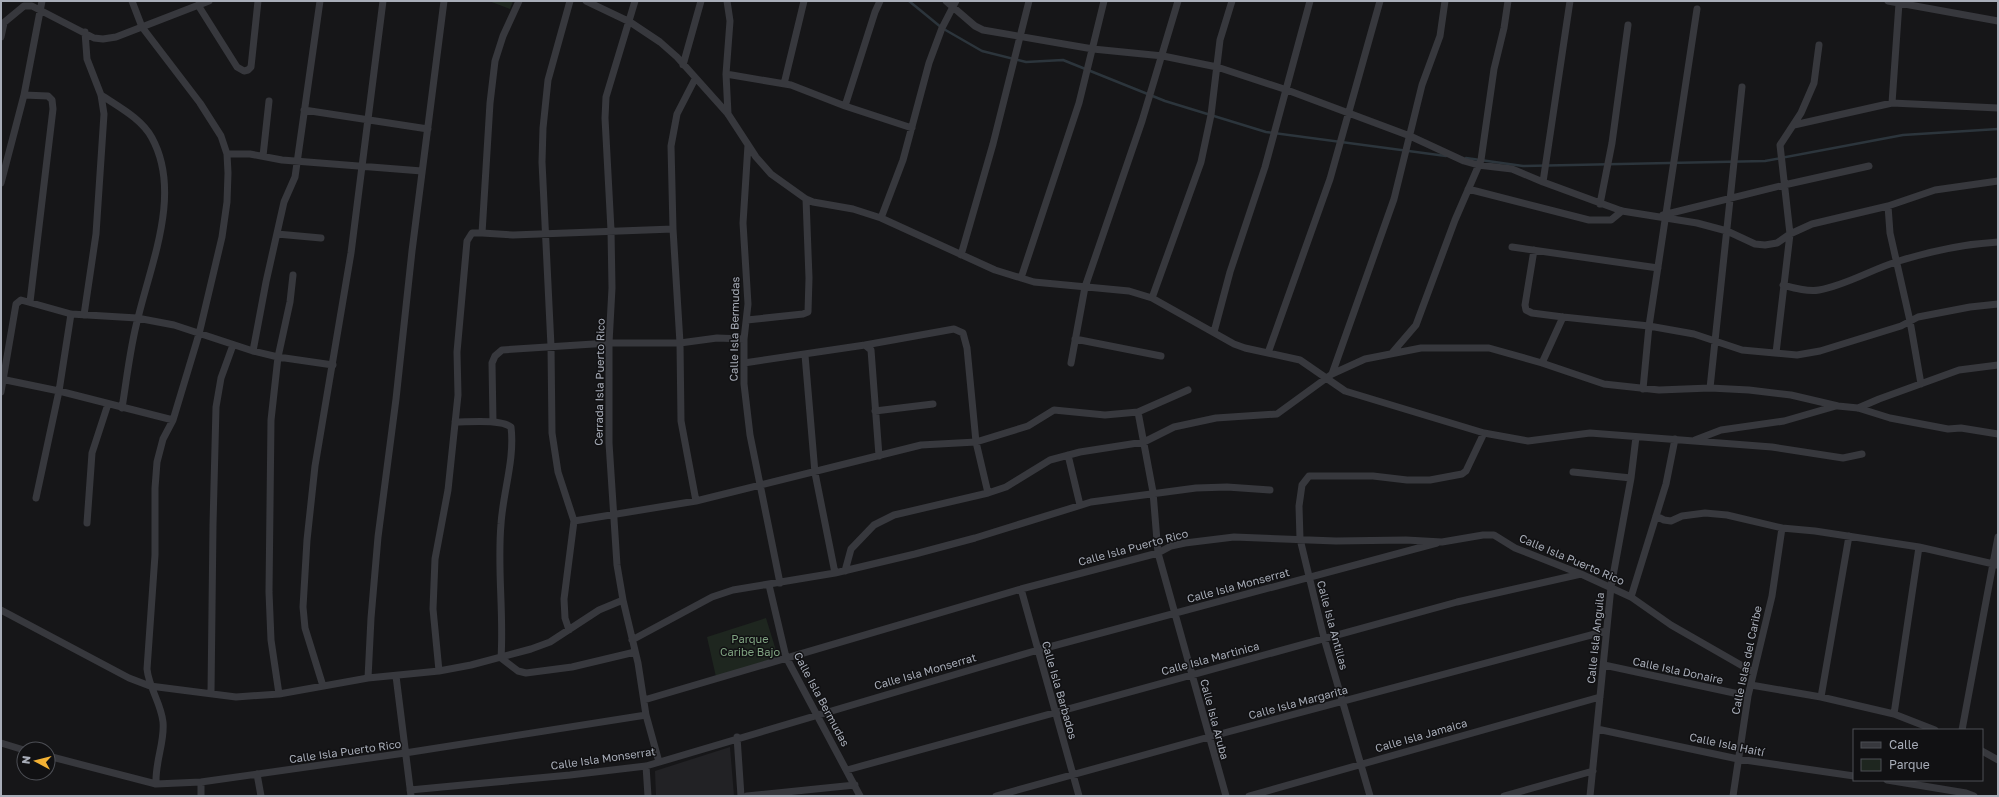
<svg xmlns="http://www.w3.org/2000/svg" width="1999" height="797" font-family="'Golos Text',sans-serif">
<rect width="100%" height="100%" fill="#161618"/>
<path fill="#222225" d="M 730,747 L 734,796 L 656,796 L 655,771 Z"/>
<path fill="#1e261f" d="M 489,1 L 513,1 L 510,9 Z
M 766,618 L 778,657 L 716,677 L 707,637 Z"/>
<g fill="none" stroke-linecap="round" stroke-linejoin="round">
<path stroke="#2c353c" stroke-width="2.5" d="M 909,1 L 942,28 L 982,51 L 1026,62 L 1063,60 L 1165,101 L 1266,132 L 1446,156
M 1466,158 L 1523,166 L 1765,161 L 1903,135 L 1998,129"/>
<path stroke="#37383d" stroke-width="7" d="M 132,1 L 142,27 L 200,103 L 221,136 L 227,154 L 228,173 L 227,202 L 222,237 L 199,334 L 173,420 L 163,439 L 157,462 L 155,488 L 155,555 L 147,669 C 149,688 161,703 163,722 C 165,742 155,761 156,784
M 586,1 L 630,22 L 660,42 L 677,57 L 728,114 L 756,157 L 771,174 L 806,199 L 813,202 L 853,209 L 881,218 L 995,270 L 1034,282 L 1129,291 L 1152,298 L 1234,344 L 1245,348 L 1300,360 L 1345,391 L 1484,433
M 635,1 L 606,97 L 605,118 L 611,230 L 612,288 L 609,343 L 609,443 L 617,565 L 623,600 L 638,663 L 646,715 L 659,762
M 727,1 L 730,21 L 726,74 L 728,114
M 946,1 L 975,26 L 983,30 L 1093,49 L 1163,56 L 1217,67 L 1287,90 L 1410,136 L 1464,161 L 1478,165 L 1512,169 L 1543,182 L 1622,211 L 1697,223 L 1727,231 L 1755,244 L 1765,245 L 1777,243 L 1790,234 L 1812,224 L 1888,206 L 1935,190 L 1998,181
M 1888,1 L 1998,21
M 198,5 L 237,67 L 244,71 L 248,70 L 251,67 L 258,1
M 1,25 L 24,6 L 32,6 L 94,38 L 103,39 L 116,37 L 209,1
M 1,37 L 4,23
M 683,65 L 701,1
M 726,74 L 791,85 L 845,106 L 912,128
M 695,79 L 677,114 L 671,146 L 673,229 L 680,343 L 681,421 L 696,501
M 784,84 L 804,1
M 24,95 L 48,96 L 52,100 L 53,109 L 30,302
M 101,95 C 119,107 142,119 152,138 C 182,193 151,263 138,318 C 130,347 127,378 122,408
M 1892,103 L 1899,3
M 845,106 L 875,12 L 880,1
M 304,110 L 428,129
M 1794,125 L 1892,103 L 1998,108
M 748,145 L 743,223 L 748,304 L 744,339 L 744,384 L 750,435 L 780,583
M 227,154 L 250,154 L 282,160 L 422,171
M 263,156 L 269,101
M 1543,182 L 1570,1
M 1,183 L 24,95 L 42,1
M 1468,189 L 1589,220 L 1611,220 L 1622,211
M 1600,204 L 1612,143 L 1628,25
M 1888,206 L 1890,233 L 1910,321 L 1921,384
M 1663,215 L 1784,185 L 1869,166
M 881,218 L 903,160 L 929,63 L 942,28 L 956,1
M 482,233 L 513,235 L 673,229
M 277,234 L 321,238
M 1512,247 L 1658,268
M 1534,250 L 1525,305 L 1526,310 L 1532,313 L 1563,317 L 1649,326 L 1697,9
M 961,255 L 993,144 L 1029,1
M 1021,278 L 1079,103 L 1104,1
M 1783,285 C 1794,288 1808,292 1819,290 C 1847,285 1872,269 1899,261 C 1931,251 1965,244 1998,242
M 1152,298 L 1201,162 L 1211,115 L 1220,40 L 1232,1
M 84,315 L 96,234 L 104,114 L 101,95 L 87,59 L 85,32
M 747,320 L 803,314 L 808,312 L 809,278 L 806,199
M 1214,332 L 1230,272 L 1265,167 L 1310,1
M 1075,339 L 1161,356
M 865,345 L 954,329 L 963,333 L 967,348 L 976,442 L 988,493
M 253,351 L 266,282 L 284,202 L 295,177 L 320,1
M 1268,353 L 1330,179 L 1380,1
M 1392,353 L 1416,325 L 1455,220 L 1481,160 L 1494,69 L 1504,28 L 1508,1
M 1776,353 L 1790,234 L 1780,145 L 1801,113 L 1814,83 L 1819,45
M 805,355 L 815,473 L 835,573
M 744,363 L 865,345 L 871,350 L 879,456
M 1071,363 L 1085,287 L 1142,121 L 1178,1
M 1542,363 L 1563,317
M 1332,374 L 1394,199 L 1422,85 L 1440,36 L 1445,1
M 1,379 L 59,391 L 173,420
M 1710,388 L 1742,87
M 1643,389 L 1649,326 L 1694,334 L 1742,350 L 1797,355 L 1820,351 L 1901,326 L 1918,317 L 1970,307 L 1998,304
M 1,392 L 16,304 L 21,300 L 71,314 L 137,318 L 174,325 L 253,351 L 278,357 L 333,365
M 1858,408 L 1879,399 L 1959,370 L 1998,365
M 875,411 L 933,404
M 1138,412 L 1153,492 L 1158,553 L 1226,796
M 455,422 C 470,422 500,419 511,427 C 515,459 503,492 501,524 C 497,569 504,613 501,658
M 493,422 L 492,363 L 495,356 L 502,350 L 609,343 L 680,343 L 717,338 L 744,339
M 1695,440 L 1721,430 L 1784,421 L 1836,406
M 1068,455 L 1080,505
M 1573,472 L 1631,478
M 36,498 L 59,391 L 71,314
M 1656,516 L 1664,520 L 1671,521 L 1682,516 L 1705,513 L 1727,515 L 1782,528 L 1815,531 L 1919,547 L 1998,565
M 574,521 L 696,501 L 921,445 L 976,442 L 1028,426 L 1054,410 L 1105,415 L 1138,412 L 1188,390
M 87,523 L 92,453 L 108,404
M 845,571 L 851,549 L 874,525 L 894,515 L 988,493 L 1006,487 L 1050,460 L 1080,452 L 1144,442 L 1174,427 L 1216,418 L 1277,414 L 1332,374 L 1365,359 L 1421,348 L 1489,348 L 1542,363 L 1604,384 L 1659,390 L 1710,388 L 1749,390 L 1791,395 L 1838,406 L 1858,408 L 1890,418 L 1948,429 L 1961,428 L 1998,434
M 769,585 L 786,657 L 860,796
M 1021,589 L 1079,796
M 1631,597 L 1666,484 L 1675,439
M 1,610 L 129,678 L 150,686 L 236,697 L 279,694 L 368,678 L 439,671 L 471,665 L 531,649 L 550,642 L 599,610 L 623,600
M 569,630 L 565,618 L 564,599 L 574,521 L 558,472 L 552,433 L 551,346 L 542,162 L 543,128 L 548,80 L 570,1
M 632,640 L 712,597 L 733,590 L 835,573 L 915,554 L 975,538 L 1091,502 L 1196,488 L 1227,487 L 1270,490
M 501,658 L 518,671 L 526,673 L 572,667 L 635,652
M 1604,665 L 1748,696
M 439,671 L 433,609 L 435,559 L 448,490 L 458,395 L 457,352 L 467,241 L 472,233 L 482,233 L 490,103 L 495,61 L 503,36 L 519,1
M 396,676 L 411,796
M 368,678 L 371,618 L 378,537 L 396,399 L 412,251 L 444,1
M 1751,685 L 1821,697 L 1894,714 L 1935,730
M 323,686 L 305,628 L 303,607 L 307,540 L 315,466 L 351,253 L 383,1
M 211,693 L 213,525 L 216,407 L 221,378 L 233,345
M 279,694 L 271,640 L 269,592 L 271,420 L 278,357 L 290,302 L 293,275
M 1821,697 L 1849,536
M 644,700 L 1021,589 L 1158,553 L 1171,546 L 1185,543 L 1234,537 L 1336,541 L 1406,540 L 1442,542 L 1483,535 L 1494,535 L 1515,548 L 1581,574 L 1631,597 L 1671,625 L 1753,672
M 1894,714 L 1919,547
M 1597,729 L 1738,759 L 1854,776
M 1962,730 L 1998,537
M 737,737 L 741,796
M 1,743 L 24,750
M 1982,751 L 1998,760
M 48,756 L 156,784 L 201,782 L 405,753 L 646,715
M 646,766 L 648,796
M 847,770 L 1457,602 L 1581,574
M 257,774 L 261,796
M 1887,780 L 1966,793 L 1974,796
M 410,790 L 570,775 L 646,766 L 1038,650 L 1437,543
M 201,796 L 201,782
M 747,796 L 855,785
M 996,796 L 1209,737 L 1606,631
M 1249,796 L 1600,697
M 1370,796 L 1324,638 L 1300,539 L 1299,506 L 1302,485 L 1309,476 L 1373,476 L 1407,480 L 1430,480 L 1462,474 L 1466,471 L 1484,433 L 1528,441 L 1590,433 L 1772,447 L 1843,458 L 1862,454
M 1504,796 L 1593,771
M 1590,796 L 1611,587 L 1631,478 L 1636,437
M 1733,796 L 1748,696 L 1772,596 L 1782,528"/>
</g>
<g text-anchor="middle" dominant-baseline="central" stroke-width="3" stroke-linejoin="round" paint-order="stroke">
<g font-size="11" fill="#a8adb8" stroke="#111113">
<text transform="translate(734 329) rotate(-89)">Calle Isla Bermudas</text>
<text transform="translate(599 382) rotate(-89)">Cerrada Isla Puerto Rico</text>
<text transform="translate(1133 547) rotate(-15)">Calle Isla Puerto Rico</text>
<text transform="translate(1572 559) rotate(23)">Calle Isla Puerto Rico</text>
<text transform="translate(1238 585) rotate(-15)">Calle Isla Monserrat</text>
<text transform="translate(1333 625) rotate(75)">Calle Isla Antillas</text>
<text transform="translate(1595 638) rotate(-84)">Calle Isla Anguila</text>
<text transform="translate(1210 658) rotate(-15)">Calle Isla Martinica</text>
<text transform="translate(1746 660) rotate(-78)">Calle Islas del Caribe</text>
<text transform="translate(1678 670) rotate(12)">Calle Isla Donaire</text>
<text transform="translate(925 671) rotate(-16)">Calle Isla Monserrat</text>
<text transform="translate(1060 690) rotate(74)">Calle Isla Barbados</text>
<text transform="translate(822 699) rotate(62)">Calle Isla Bermudas</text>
<text transform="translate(1298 702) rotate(-15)">Calle Isla Margarita</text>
<text transform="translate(1215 719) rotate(75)">Calle Isla Aruba</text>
<text transform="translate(1421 735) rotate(-16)">Calle Isla Jamaica</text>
<text transform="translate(1727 744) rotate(12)">Calle Isla Haití</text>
<text transform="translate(345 751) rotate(-8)">Calle Isla Puerto Rico</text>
<text transform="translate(603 758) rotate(-8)">Calle Isla Monserrat</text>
</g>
<g font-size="11" fill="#7fa381" stroke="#111113">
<text x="750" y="638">Parque<tspan x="750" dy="13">Caribe Bajo</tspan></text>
</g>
</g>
<rect width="1999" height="797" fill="none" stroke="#a8adb8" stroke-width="4"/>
<rect x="1853" y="729" width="130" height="52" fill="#111113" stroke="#4d4f55"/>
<rect x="1861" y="742" width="20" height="6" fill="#37383d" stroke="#4d4f55"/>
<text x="1889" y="749" font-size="12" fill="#a8adb8">Calle</text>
<rect x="1861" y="759" width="20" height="12" fill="#1e261f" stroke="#4d4f55"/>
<text x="1889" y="769" font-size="12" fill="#a8adb8">Parque</text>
<g transform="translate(36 761) rotate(277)"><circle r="19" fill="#111113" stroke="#4d4f55"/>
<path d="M0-3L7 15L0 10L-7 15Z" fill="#f2b134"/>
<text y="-6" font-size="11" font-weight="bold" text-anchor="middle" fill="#a8adb8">N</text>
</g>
</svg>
